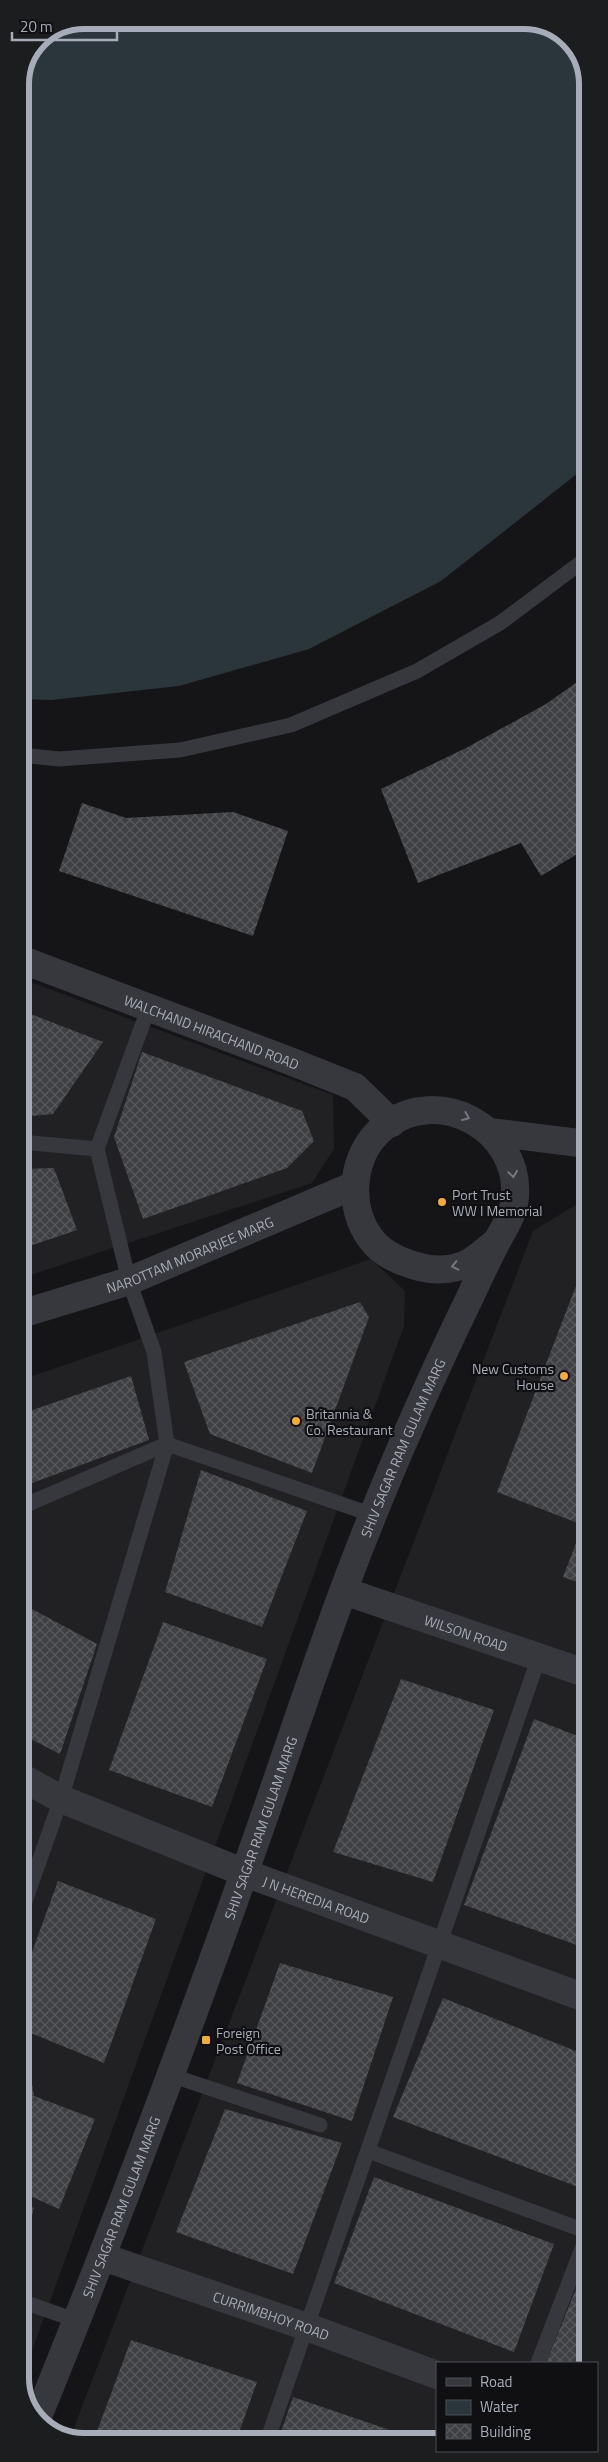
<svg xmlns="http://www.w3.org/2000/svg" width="608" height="2462" font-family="'Titillium Web',sans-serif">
<defs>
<pattern id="building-cross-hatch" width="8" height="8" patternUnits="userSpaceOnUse" patternTransform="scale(1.25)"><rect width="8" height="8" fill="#3f4044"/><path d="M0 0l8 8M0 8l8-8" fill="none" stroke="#58595d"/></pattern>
</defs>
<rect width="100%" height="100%" fill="#151517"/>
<path fill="#212124" d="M 20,978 L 333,1095 L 334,1149 L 312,1183 L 21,1278 Z
M 587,1198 L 588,2363 L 437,2363 L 437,2441 L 79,2442 L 70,2438 L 533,1231 Z
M 371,1259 L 405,1291 L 404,1326 L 21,2381 L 21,1380 Z"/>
<path fill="#2b353c" d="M 84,20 L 532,21 L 569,38 L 587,72 L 587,466 L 441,581 L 309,649 L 179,686 L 51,700 L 20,699 L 20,84 L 39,38 Z"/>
<path fill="url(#building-cross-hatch)" d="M 587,675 L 587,848 L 541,876 L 521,843 L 418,883 L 381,789 L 466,748 L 546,704 Z
M 82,803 L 126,818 L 233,812 L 288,831 L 253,936 L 59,871 Z
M 20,1010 L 103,1042 L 53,1114 L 21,1117 Z
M 142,1052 L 302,1111 L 314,1141 L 287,1168 L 143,1219 L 114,1137 Z
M 54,1168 L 77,1230 L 21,1249 L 21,1169 Z
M 587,1257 L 588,1586 L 563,1577 L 583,1525 L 497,1492 Z
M 360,1302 L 369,1317 L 312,1473 L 210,1434 L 184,1362 Z
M 131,1376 L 149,1440 L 21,1487 L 21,1414 Z
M 201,1470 L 307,1511 L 262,1627 L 165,1592 Z
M 21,1603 L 97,1644 L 60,1754 L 21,1734 Z
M 163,1622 L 267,1659 L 212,1807 L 109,1770 Z
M 401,1679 L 494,1710 L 433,1882 L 333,1852 Z
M 534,1719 L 588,1740 L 588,1949 L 464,1905 Z
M 58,1881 L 156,1919 L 104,2063 L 21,2029 L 21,1982 Z
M 280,1963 L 393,1997 L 352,2121 L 237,2083 Z
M 443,1998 L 588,2056 L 588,2182 L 586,2190 L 393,2117 Z
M 21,2072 L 30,2072 L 34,2096 L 95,2119 L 59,2209 L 21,2192 Z
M 225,2109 L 342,2143 L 293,2274 L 176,2232 Z
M 374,2177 L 554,2244 L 514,2352 L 334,2283 Z
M 21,2203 L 34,2208 L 22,2251 L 21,2251 Z
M 588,2259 L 588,2363 L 546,2363 Z
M 131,2340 L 257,2382 L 236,2441 L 93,2442 Z
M 293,2397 L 422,2441 L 278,2441 Z"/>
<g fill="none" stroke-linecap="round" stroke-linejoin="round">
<path stroke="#36383d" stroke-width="15" d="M 20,755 L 59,759 L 180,750 L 291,725 L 417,671 L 500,623 L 587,558
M 21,1142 L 97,1149
M 21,1507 L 167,1444 L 373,1515
M 21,1913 L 61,1799 L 167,1444 L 154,1352 L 129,1281 L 97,1149 L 149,1007
M 170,2075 L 320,2125
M 368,2151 L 588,2232
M 21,2301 L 78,2321
M 538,2363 L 588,2233
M 267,2441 L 539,1657"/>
<g stroke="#36383d" stroke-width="28">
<path id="s1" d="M 21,1314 L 129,1281 L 355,1185"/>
<path id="s2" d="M 344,1591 L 588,1674"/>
<path id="s3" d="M 21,1777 L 61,1799 L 245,1873 L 588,1999"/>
<path id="s4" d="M 103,2257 L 307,2327 L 437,2375"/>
</g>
<g stroke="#36383d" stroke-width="28">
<path id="s5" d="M 20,959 L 290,1061 L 355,1087 L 392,1123"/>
<path d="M 490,1132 L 587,1144"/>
<path id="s6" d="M 37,2419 C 111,2238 179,2055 245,1871 C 288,1752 326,1629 374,1512 C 404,1438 437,1365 472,1293 C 479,1277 487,1261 495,1245 C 503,1229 514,1215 515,1196 C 520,1129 438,1084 384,1127 C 351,1153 346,1206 371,1239 C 382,1254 399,1261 416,1266 C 432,1271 452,1271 468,1263 C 478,1258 487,1249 496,1242"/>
</g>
</g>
<defs><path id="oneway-chevron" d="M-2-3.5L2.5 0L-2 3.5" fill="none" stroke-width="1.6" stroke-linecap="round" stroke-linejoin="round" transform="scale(1.25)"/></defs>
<g stroke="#747881">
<use href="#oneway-chevron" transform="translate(466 1117) rotate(23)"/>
<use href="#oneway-chevron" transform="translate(513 1174) rotate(82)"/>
<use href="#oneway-chevron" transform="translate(455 1266) rotate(167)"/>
</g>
<g fill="#f6ad2f" stroke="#101012" stroke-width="2">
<circle cx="442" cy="1202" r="5"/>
<circle cx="564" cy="1376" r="5"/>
<circle cx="296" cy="1421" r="5"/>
<rect x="201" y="2035" width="10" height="10" rx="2.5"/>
</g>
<g text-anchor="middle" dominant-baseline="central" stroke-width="4.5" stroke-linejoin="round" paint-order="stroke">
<g font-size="14" fill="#a7adb8" stroke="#101012">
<text stroke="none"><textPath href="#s5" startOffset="205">WALCHAND HIRACHAND ROAD</textPath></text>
<text stroke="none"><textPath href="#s1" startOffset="179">NAROTTAM MORARJEE MARG</textPath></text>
<text stroke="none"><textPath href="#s6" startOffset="1038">SHIV SAGAR RAM GULAM MARG</textPath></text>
<text stroke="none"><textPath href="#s2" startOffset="129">WILSON ROAD</textPath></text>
<text stroke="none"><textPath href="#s6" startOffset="632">SHIV SAGAR RAM GULAM MARG</textPath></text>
<text stroke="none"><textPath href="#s3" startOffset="320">J N HEREDIA ROAD</textPath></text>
<text stroke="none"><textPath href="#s6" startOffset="228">SHIV SAGAR RAM GULAM MARG</textPath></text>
<text stroke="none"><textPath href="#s4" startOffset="178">CURRIMBHOY ROAD</textPath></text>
</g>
<g font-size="14" fill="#a7adb8" stroke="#101012" text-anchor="start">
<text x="452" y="1194">Port Trust<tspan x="452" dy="16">WW I Memorial</tspan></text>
<text x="554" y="1368" text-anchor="end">New Customs<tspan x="554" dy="16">House</tspan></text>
<text x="306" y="1413">Britannia &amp;<tspan x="306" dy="16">Co. Restaurant</tspan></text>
<text x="216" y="2032">Foreign<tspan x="216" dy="16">Post Office</tspan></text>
</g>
</g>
<path d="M0 0H608V2462H0ZM84 29H524A55 55 0 0 1 579 84V2378A55 55 0 0 1 524 2433H84A55 55 0 0 1 29 2378V84A55 55 0 0 1 84 29Z" fill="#1c1d1f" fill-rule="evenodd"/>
<path fill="none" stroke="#a7adb8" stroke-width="6" d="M84 29H524A55 55 0 0 1 579 84V2378A55 55 0 0 1 524 2433H84A55 55 0 0 1 29 2378V84A55 55 0 0 1 84 29Z"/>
<rect x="436" y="2362" width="162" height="90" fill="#101012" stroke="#4c4f54"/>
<rect x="446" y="2378" width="25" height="8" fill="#36383d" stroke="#4c4f54"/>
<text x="480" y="2387" font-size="15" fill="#a7adb8">Road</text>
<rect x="446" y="2400" width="25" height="15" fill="#2b353c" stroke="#4c4f54"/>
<text x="480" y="2412" font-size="15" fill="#a7adb8">Water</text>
<rect x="446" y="2424" width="25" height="15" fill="url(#building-cross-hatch)" stroke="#4c4f54"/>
<text x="480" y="2437" font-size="15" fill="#a7adb8">Building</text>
<path d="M12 32v8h105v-8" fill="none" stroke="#a7adb8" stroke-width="2.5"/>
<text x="20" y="32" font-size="15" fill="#a7adb8" stroke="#101012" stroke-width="4" paint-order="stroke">20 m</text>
</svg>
